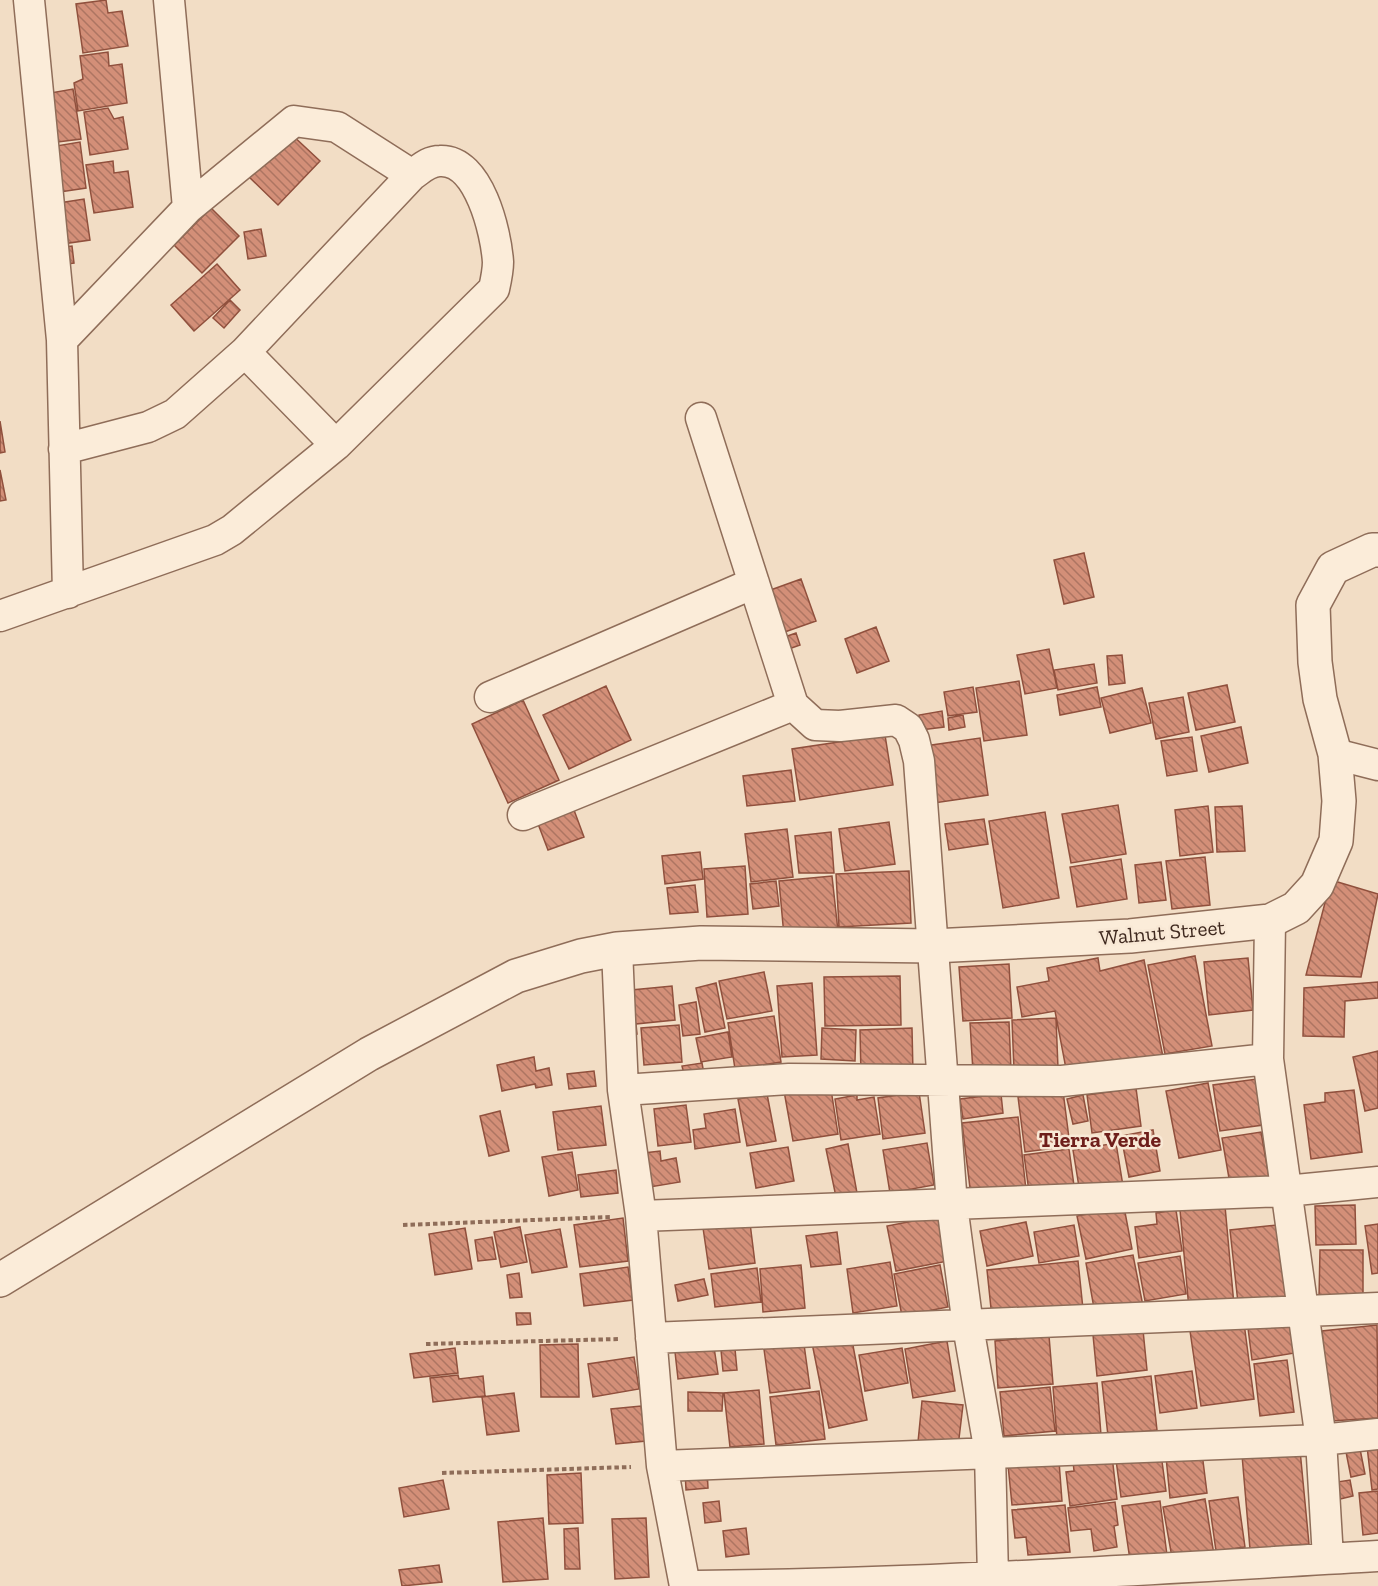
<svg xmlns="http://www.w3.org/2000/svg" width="1378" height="1586" font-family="'Zilla Slab',serif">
<defs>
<pattern id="building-back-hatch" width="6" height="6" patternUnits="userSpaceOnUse" patternTransform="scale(1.5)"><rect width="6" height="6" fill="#d38f78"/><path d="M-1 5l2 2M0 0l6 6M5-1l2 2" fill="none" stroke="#ad7562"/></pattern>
</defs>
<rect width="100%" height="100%" fill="#f2ddc5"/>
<path fill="url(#building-back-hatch)" stroke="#90503d" stroke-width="1.5" d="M 106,0 L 108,13 L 122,11 L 128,46 L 83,53 L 76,4 Z
M 108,52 L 109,66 L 122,64 L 127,103 L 78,111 L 74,83 L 83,79 L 80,56 Z
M 73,89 L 81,139 L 58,142 L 56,129 L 39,95 Z
M 108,108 L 114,119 L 123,117 L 128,149 L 90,155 L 84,112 Z
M 290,133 L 320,161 L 278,205 L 248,176 Z
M 80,142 L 86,188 L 60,192 L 44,148 Z
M 113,161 L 114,173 L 128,171 L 133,207 L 94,213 L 86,165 Z
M 84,199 L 90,240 L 55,245 L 59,203 Z
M 211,208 L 239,236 L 202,273 L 174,245 Z
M 261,229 L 266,256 L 248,259 L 244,232 Z
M 72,246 L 74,263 L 59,265 L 57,248 Z
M 217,264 L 240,290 L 194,331 L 171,305 Z
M 230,300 L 240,310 L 224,328 L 213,318 Z
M 0,421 L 5,452 L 0,453 Z
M 0,470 L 6,500 L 0,501 Z
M 1084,553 L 1094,597 L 1064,604 L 1054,560 Z
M 801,579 L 816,621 L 779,634 L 765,592 Z
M 876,627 L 889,661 L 857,673 L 845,639 Z
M 796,633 L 800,645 L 783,651 L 779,639 Z
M 1049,649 L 1057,688 L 1025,694 L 1017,655 Z
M 1122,655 L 1125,683 L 1109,685 L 1107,656 Z
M 1094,664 L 1097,683 L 1058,690 L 1054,670 Z
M 1019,681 L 1027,735 L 984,741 L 976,688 Z
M 1227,685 L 1235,722 L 1196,730 L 1188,693 Z
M 606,686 L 631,740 L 569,769 L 543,715 Z
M 973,687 L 977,712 L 948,716 L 944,692 Z
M 1097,687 L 1101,707 L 1060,715 L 1057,695 Z
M 1142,688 L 1151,723 L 1110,733 L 1101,698 Z
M 1183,697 L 1189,732 L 1156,739 L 1149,703 Z
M 523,700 L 559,780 L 508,803 L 472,724 Z
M 942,711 L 944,727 L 921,730 L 919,715 Z
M 963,715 L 965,727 L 949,730 L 948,718 Z
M 1241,727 L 1248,763 L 1209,772 L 1201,736 Z
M 885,735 L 893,785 L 800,800 L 792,749 Z
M 1192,737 L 1197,771 L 1167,776 L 1161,741 Z
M 980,738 L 988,795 L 934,803 L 925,746 Z
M 791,770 L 795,801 L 747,806 L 743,776 Z
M 571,802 L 584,837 L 548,850 L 535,816 Z
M 1118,805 L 1126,854 L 1071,863 L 1062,814 Z
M 1208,806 L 1213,852 L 1180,856 L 1175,810 Z
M 1242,806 L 1245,851 L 1217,852 L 1215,807 Z
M 1045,812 L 1059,898 L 1003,908 L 989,821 Z
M 984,819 L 988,844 L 949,850 L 945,824 Z
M 889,822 L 895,864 L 845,871 L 839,829 Z
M 787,829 L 793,877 L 751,882 L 745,834 Z
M 831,832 L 834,873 L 799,873 L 795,836 Z
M 700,852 L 703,879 L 665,884 L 662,856 Z
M 1205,857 L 1210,905 L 1172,909 L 1166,861 Z
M 1121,859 L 1127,899 L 1077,907 L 1070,867 Z
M 1161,862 L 1166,900 L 1139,903 L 1135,865 Z
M 745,866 L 748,914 L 707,917 L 704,869 Z
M 909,871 L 911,923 L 839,927 L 836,874 Z
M 832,876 L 838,931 L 784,936 L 779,881 Z
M 1331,880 L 1378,894 L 1361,977 L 1306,975 Z
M 776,881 L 779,906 L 753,909 L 750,884 Z
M 695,885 L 698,912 L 670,914 L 667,888 Z
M 1195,956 L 1212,1046 L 1165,1054 L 1148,965 Z
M 1098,958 L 1100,971 L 1144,960 L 1163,1057 L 1067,1074 L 1055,1011 L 1022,1017 L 1017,987 L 1049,981 L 1047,968 Z
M 1248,958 L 1253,1010 L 1209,1015 L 1204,962 Z
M 1009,964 L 1012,1018 L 963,1021 L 959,967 Z
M 764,972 L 772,1011 L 727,1019 L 719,981 Z
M 900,976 L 901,1025 L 825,1026 L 824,977 Z
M 1378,982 L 1378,998 L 1345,1001 L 1344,1037 L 1303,1036 L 1304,988 Z
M 716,983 L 725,1028 L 705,1032 L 696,988 Z
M 812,983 L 817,1055 L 782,1057 L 777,986 Z
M 672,986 L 675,1020 L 636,1024 L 637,1034 L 625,1035 L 621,991 Z
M 696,1002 L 700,1034 L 683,1036 L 679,1005 Z
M 774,1016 L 781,1062 L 735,1069 L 728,1023 Z
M 1056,1018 L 1058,1068 L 1014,1070 L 1012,1020 Z
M 1009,1022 L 1011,1070 L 973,1072 L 970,1023 Z
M 679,1025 L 682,1062 L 644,1065 L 641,1028 Z
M 822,1028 L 856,1030 L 855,1061 L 821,1059 Z
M 912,1028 L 913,1073 L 861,1075 L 860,1030 Z
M 728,1032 L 732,1057 L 701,1062 L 696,1038 Z
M 1378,1051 L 1378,1108 L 1365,1111 L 1353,1057 Z
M 534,1057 L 536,1071 L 549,1068 L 552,1085 L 536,1088 L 535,1084 L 502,1091 L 497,1065 Z
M 702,1063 L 704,1074 L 685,1078 L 682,1066 Z
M 594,1071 L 596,1086 L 569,1089 L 567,1074 Z
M 1257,1079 L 1263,1125 L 1220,1131 L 1213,1085 Z
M 830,1083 L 838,1134 L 793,1141 L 784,1091 Z
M 1208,1083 L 1221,1150 L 1179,1158 L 1166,1091 Z
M 1136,1088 L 1141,1126 L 1092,1133 L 1087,1095 Z
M 1354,1090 L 1362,1152 L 1311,1159 L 1304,1105 L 1325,1102 L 1325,1093 Z
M 1063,1091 L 1070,1146 L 1025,1152 L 1018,1097 Z
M 919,1092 L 925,1133 L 883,1139 L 878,1098 Z
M 767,1094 L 776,1141 L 747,1146 L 738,1099 Z
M 1001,1094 L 1003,1113 L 963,1119 L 960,1099 Z
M 857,1095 L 857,1100 L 874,1097 L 880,1134 L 841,1140 L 835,1099 Z
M 1083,1095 L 1088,1121 L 1073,1124 L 1067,1099 Z
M 686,1105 L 691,1142 L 658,1146 L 654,1109 Z
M 601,1106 L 606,1145 L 558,1150 L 553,1112 Z
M 735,1109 L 740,1142 L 695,1149 L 693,1130 L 706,1128 L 704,1114 Z
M 500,1111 L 509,1151 L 489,1156 L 480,1116 Z
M 1018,1117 L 1026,1190 L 971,1196 L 962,1123 Z
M 1153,1130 L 1160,1171 L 1129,1177 L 1121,1136 Z
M 1261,1132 L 1269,1177 L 1230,1184 L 1222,1138 Z
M 927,1143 L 934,1185 L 890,1193 L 883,1150 Z
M 1116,1143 L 1123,1186 L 1080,1193 L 1073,1150 Z
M 848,1144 L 857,1193 L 836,1197 L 826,1149 Z
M 788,1147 L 794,1181 L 756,1188 L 750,1153 Z
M 1069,1149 L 1075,1193 L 1030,1199 L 1024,1155 Z
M 660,1151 L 661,1161 L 676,1158 L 680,1182 L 650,1187 L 644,1153 Z
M 572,1152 L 578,1190 L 549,1196 L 542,1157 Z
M 616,1170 L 618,1193 L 581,1197 L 578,1175 Z
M 1355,1205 L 1356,1244 L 1316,1245 L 1315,1206 Z
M 1225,1206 L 1234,1305 L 1189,1309 L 1180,1210 Z
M 1124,1207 L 1132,1249 L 1086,1259 L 1077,1216 Z
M 1176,1210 L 1182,1251 L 1139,1258 L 1135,1227 L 1157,1224 L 1156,1213 Z
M 749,1215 L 755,1263 L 709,1269 L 702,1221 Z
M 939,1216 L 948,1261 L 896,1271 L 887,1226 Z
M 623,1218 L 628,1261 L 580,1267 L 574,1225 Z
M 1026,1222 L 1033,1256 L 987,1266 L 980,1231 Z
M 1378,1224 L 1378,1273 L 1372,1274 L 1365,1226 Z
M 1074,1225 L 1079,1256 L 1039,1263 L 1034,1232 Z
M 1277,1225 L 1286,1298 L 1238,1303 L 1230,1230 Z
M 520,1227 L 527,1262 L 501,1267 L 494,1232 Z
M 465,1228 L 472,1269 L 435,1275 L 429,1234 Z
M 560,1229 L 567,1267 L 532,1273 L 525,1235 Z
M 837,1232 L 841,1264 L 811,1267 L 806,1236 Z
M 492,1237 L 496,1259 L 478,1261 L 475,1240 Z
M 1320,1250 L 1363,1250 L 1363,1297 L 1319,1297 Z
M 1133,1255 L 1143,1306 L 1095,1314 L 1086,1263 Z
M 1180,1256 L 1186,1294 L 1145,1301 L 1138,1263 Z
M 1078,1261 L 1083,1309 L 992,1318 L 987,1270 Z
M 890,1262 L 897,1306 L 853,1313 L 847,1269 Z
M 801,1265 L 805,1308 L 763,1312 L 760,1269 Z
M 940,1265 L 948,1307 L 902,1316 L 894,1274 Z
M 628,1267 L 633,1300 L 584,1306 L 580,1274 Z
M 757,1268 L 761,1302 L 715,1307 L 711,1274 Z
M 519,1273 L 522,1297 L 510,1298 L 507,1275 Z
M 704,1279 L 708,1295 L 678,1301 L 675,1285 Z
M 516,1313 L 530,1313 L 531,1324 L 517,1325 Z
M 1291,1321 L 1295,1353 L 1252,1360 L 1248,1328 Z
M 1244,1323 L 1254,1399 L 1201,1406 L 1190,1331 Z
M 1377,1325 L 1378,1418 L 1331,1421 L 1322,1331 Z
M 1143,1330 L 1147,1370 L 1097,1376 L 1093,1335 Z
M 851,1335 L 867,1420 L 829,1428 L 812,1343 Z
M 1049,1336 L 1053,1384 L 998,1388 L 995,1341 Z
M 803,1337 L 810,1388 L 770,1393 L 763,1342 Z
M 947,1341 L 955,1391 L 913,1398 L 905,1349 Z
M 578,1344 L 579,1397 L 541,1397 L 540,1345 Z
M 714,1347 L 718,1374 L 678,1379 L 675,1352 Z
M 455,1348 L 458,1373 L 414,1378 L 410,1354 Z
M 902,1348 L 908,1383 L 865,1391 L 859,1355 Z
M 735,1349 L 737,1370 L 723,1371 L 721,1350 Z
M 634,1357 L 639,1389 L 593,1397 L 588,1364 Z
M 1287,1360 L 1294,1412 L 1260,1416 L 1254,1364 Z
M 1192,1371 L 1197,1408 L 1160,1413 L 1155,1376 Z
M 458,1375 L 459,1379 L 483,1376 L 485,1396 L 433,1402 L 430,1378 Z
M 1151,1376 L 1157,1430 L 1108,1436 L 1102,1382 Z
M 1097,1383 L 1101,1435 L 1057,1438 L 1053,1387 Z
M 1050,1387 L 1055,1431 L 1004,1436 L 1000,1392 Z
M 759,1390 L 764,1444 L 730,1447 L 724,1393 Z
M 819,1391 L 825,1439 L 776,1445 L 770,1397 Z
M 688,1392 L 723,1393 L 722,1411 L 688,1411 Z
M 514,1393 L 519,1431 L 487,1435 L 482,1397 Z
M 922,1401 L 963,1405 L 958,1447 L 918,1442 Z
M 641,1406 L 646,1441 L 616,1444 L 611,1409 Z
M 1378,1444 L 1378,1489 L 1372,1490 L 1367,1446 Z
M 1360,1449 L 1365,1474 L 1351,1477 L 1346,1452 Z
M 1300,1450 L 1309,1544 L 1250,1549 L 1242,1455 Z
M 1202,1453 L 1207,1493 L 1170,1498 L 1166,1457 Z
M 1161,1454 L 1166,1491 L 1121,1497 L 1116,1460 Z
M 1112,1456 L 1117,1499 L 1070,1506 L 1066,1472 L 1074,1471 L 1073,1461 Z
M 1059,1461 L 1062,1501 L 1012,1505 L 1008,1465 Z
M 707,1469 L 708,1488 L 686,1490 L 685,1470 Z
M 581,1473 L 583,1523 L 549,1524 L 547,1475 Z
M 443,1480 L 449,1509 L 404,1517 L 399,1488 Z
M 1350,1480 L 1353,1496 L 1340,1499 L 1337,1482 Z
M 1378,1491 L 1378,1533 L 1363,1535 L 1359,1493 Z
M 1238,1497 L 1245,1547 L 1216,1551 L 1209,1501 Z
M 1205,1499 L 1214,1555 L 1173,1563 L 1163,1507 Z
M 719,1501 L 721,1521 L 705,1523 L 703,1503 Z
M 1160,1501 L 1167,1555 L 1130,1560 L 1122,1506 Z
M 1115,1502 L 1118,1525 L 1114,1526 L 1117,1547 L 1094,1551 L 1091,1529 L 1071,1531 L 1068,1508 Z
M 1065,1505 L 1070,1552 L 1028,1555 L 1026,1537 L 1015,1538 L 1012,1510 Z
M 543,1518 L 548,1579 L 503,1582 L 498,1522 Z
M 646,1518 L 649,1577 L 615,1579 L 612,1519 Z
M 578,1528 L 580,1569 L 565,1569 L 564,1529 Z
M 746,1528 L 749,1554 L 726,1557 L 723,1531 Z
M 439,1565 L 442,1582 L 402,1586 L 399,1570 Z"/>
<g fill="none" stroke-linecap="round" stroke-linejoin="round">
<defs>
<path id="minor" d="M 29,0 L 62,340 L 68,593
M 169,0 L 188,208
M 245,352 L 336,445
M 701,418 L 793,705 L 815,725 L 840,726 L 896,720 L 908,728 L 914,740 L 919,761 L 952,1205 L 968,1326 L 990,1453 L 993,1577
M 64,449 L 148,427 L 175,414 L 245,352 L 412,175
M 0,616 L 215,540 L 232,530 L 336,445 L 494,289 C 496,280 498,271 498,262 C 496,232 479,159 440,161 C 428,161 421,169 412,175 L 337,127 L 294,121 L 188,208 L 62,340
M 490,697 L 754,583
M 1335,754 L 1378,765
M 523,815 L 793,705
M 1270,921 L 1268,1059 L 1321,1440 L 1328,1558
M 617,949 L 623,1090 L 641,1216 L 662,1466 L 685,1586
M 623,1090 L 789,1079 L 1062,1081 L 1268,1059
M 641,1216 L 1286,1191 L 1378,1182
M 651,1338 L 1378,1308
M 662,1466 L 1321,1440 L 1378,1434
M 697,1586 C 924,1584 1151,1569 1378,1556"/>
<path id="tertiary" d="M 0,1280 L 369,1054 L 516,976 L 581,956 L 617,949 L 701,943 L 933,946 L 1130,936 L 1270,921 L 1296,908 L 1317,885 L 1336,841 L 1339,801 L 1335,754 L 1320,699 L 1315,662 L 1313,605 L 1333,568 L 1372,550 L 1378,550"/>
</defs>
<use href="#minor" stroke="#8f6d59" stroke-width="33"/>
<use href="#tertiary" stroke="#8f6d59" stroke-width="36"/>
<path stroke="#8f6d59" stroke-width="4" stroke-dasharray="4.5 3" stroke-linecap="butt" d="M 403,1225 L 611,1217
M 426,1344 L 620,1339
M 442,1473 L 631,1467"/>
<use href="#minor" stroke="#fbecd9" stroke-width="30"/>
<use href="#tertiary" stroke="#fbecd9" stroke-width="33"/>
</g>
<g text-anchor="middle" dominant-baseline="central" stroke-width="5" stroke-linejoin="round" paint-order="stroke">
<g font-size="21" fill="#3e281e" stroke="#f8e8d5">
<text transform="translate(1162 932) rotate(-5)">Walnut Street</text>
</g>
<g font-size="22" font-weight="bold" fill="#6e1e1a" stroke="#f8e8d5">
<text x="1100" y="1139">Tierra Verde</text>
</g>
</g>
</svg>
